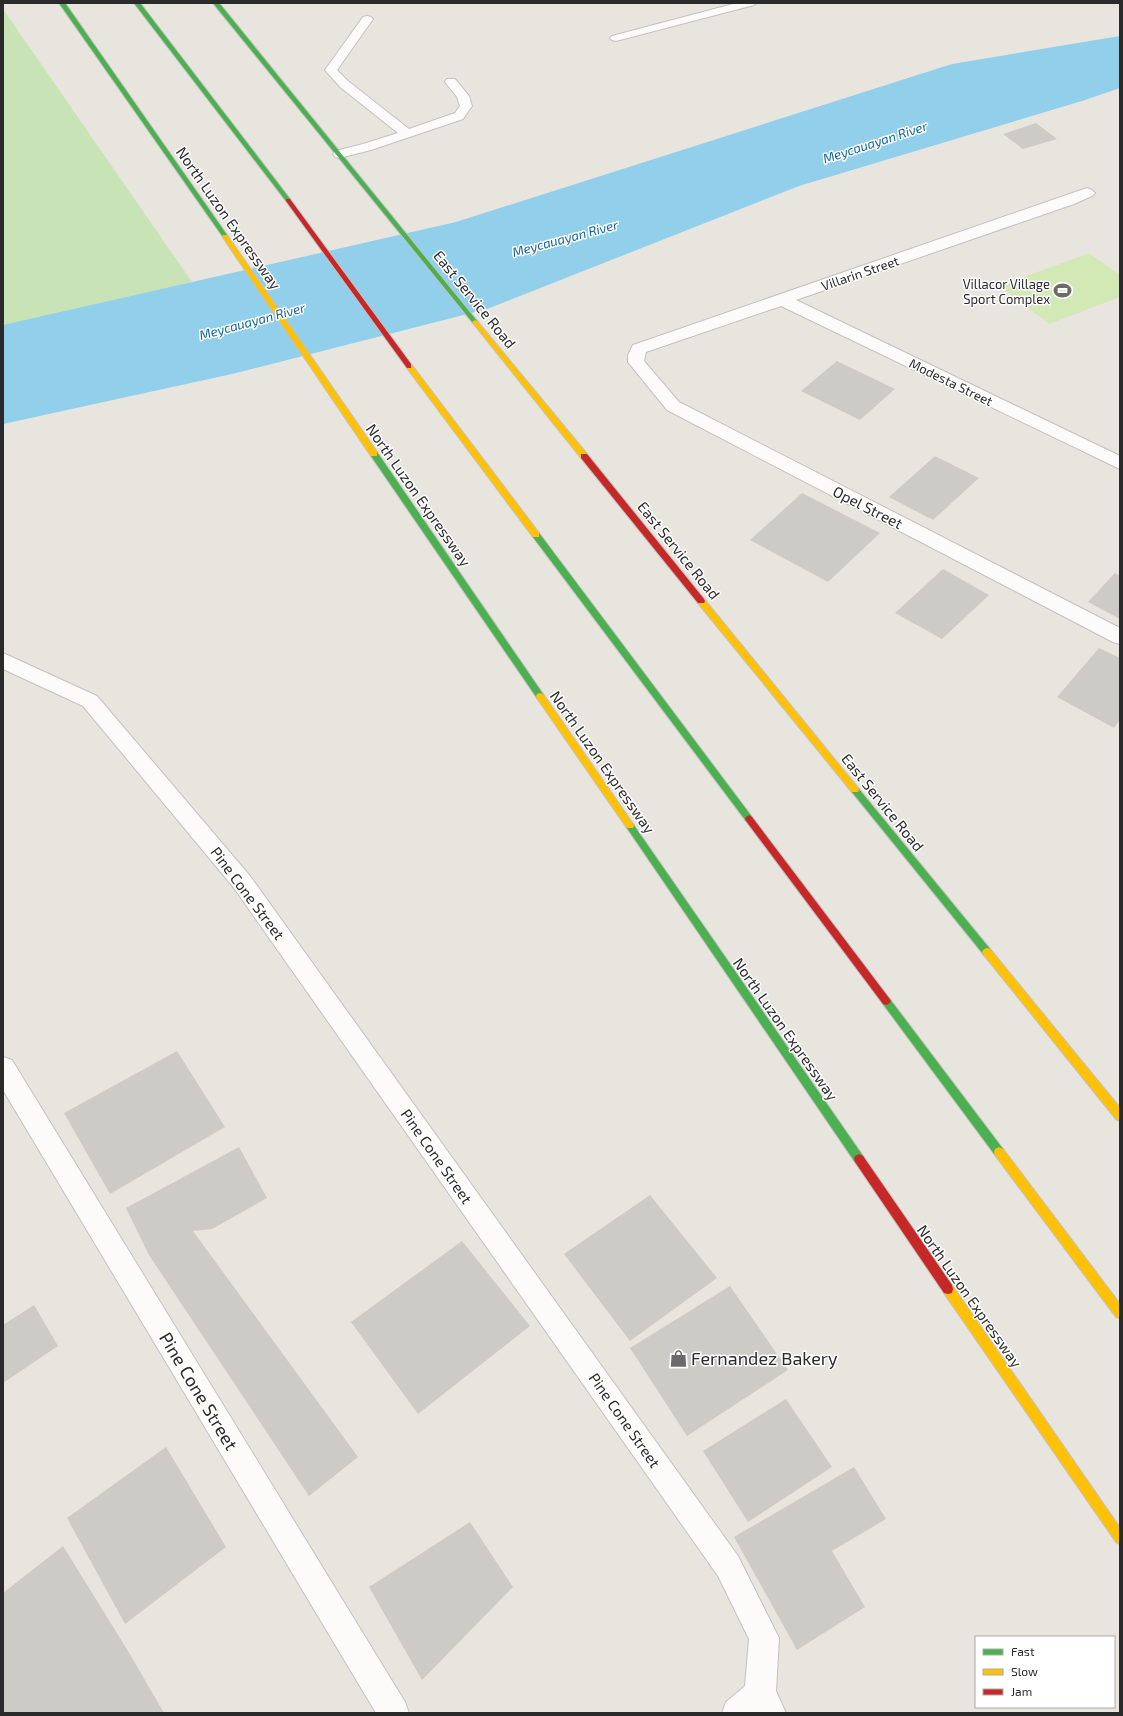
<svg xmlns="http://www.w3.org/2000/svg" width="1123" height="1716" font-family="'Exo 2',sans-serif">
<rect width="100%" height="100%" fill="#e8e5df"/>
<path fill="#c8e4b7" d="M 3,9 L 192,282 L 3,326 Z"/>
<path fill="#d2e8b5" d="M 1089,253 L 1120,275 L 1120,297 L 1049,324 L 1000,286 Z"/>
<path fill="#92cfea" d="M 1120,36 L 1120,88 L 1082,101 L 799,186 L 487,309 L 232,374 L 3,424 L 3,325 L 456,222 L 952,64 Z"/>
<path fill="#cdcbc6" d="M 1036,123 L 1057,139 L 1023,149 L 1003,134 Z
M 837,361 L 895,389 L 860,420 L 801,391 Z
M 935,456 L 979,478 L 933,520 L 889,497 Z
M 802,493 L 880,533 L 828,582 L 750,540 Z
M 943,569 L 989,595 L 942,639 L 895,613 Z
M 1115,573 L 1120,576 L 1120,619 L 1088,602 Z
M 1099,648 L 1120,658 L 1120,720 L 1114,728 L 1057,697 Z
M 177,1051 L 225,1127 L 110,1194 L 64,1113 Z
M 239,1147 L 267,1198 L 212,1229 L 193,1231 L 358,1457 L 309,1496 L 149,1255 L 126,1208 Z
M 650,1195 L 717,1278 L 630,1341 L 564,1254 Z
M 462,1241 L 530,1326 L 418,1414 L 351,1322 Z
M 730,1286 L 788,1370 L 687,1436 L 630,1348 Z
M 34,1305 L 58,1346 L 3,1383 L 3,1325 Z
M 786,1399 L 832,1467 L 748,1522 L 703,1451 Z
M 166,1447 L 226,1547 L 125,1624 L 67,1518 Z
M 854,1467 L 886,1519 L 832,1551 L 865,1607 L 797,1650 L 734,1537 Z
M 470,1522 L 513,1587 L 422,1680 L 369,1587 Z
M 63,1546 L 128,1651 L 164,1713 L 3,1713 L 3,1593 Z"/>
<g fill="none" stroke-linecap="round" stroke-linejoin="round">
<defs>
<path id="lane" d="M 737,3 L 756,3 L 754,5 L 616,41 L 612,40 L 610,38 L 612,36 Z
M 367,16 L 371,17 L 373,19 L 337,70 L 348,81 L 409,129 L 455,113 L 460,106 L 457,97 L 445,82 L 447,79 L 455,79 L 469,96 L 472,106 L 463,119 L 371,150 L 339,158 L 335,157 L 333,154 L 335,151 L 363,144 L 398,133 L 340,87 L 325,70 L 363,17 Z"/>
<path id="street" d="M 1087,188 L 1092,190 L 1095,193 L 1092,196 L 1074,204 L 796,300 L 1120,456 L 1120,469 L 781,306 L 646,352 L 644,361 L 679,402 L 1120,628 L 1120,644 L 1113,642 L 667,410 L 628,362 L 628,355 L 633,345 Z
M 3,653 L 97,696 L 250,876 L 738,1556 L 779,1638 L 776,1691 L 786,1713 L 722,1713 L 726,1702 L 745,1686 L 749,1639 L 718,1576 L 234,888 L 83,706 L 3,669 Z
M 3,1057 L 12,1060 L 405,1702 L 409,1713 L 376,1713 L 3,1090 Z"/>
<path id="fast" d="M 59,3 L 65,3 L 227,235 L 227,237 L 223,237 Z
M 134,3 L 140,3 L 290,199 L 290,201 L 286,201 Z
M 213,3 L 219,3 L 477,321 L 477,323 L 473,323 Z
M 371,452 L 377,452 L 543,694 L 544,696 L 543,698 L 537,698 L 371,456 Z
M 536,532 L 539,533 L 752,817 L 753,819 L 752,821 L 746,821 L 533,537 L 533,533 Z
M 855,787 L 858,788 L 990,949 L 992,952 L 990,955 L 987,956 L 984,955 L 852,792 L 851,790 Z
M 630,822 L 633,824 L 863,1156 L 864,1159 L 863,1162 L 859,1164 L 855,1162 L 627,828 L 626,826 L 627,824 Z
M 886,997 L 889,998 L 1003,1149 L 1004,1152 L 1003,1155 L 999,1157 L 995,1155 L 883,1004 L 881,1001 L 883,998 Z"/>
<path id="slow" d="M 223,235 L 227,235 L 377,452 L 377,456 L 371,456 L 222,236 Z
M 475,320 L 477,321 L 587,454 L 587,458 L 581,458 L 473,323 L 472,322 Z
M 407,364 L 411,364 L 539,533 L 539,537 L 533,537 L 407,368 Z
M 701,598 L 704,599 L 858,788 L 859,790 L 858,792 L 852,792 L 698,603 L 697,601 L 698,599 Z
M 540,693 L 543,694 L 633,824 L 634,826 L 633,828 L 627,828 L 537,698 L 536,696 L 537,694 Z
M 987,948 L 990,949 L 1120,1108 L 1120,1121 L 1116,1119 L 984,955 L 982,952 L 984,949 Z
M 999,1147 L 1003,1149 L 1120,1304 L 1120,1318 L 1116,1317 L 995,1155 L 994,1152 L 995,1149 Z
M 948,1284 L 952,1285 L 1120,1528 L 1120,1544 L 1116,1542 L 944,1293 L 943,1289 L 944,1285 Z"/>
<path id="jam" d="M 286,199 L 290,199 L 411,364 L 411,368 L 407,368 L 286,201 Z
M 581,454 L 587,454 L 704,599 L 705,601 L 704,603 L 698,603 L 581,458 Z
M 749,815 L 752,817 L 889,998 L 891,1001 L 889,1004 L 886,1005 L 883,1004 L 746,821 L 745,819 L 746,817 Z
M 859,1154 L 863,1156 L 952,1285 L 953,1289 L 952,1293 L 948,1294 L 944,1293 L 855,1162 L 854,1159 L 855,1156 Z"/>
</defs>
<use href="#lane" stroke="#c2c1c1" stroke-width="2"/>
<use href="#street" stroke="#c2c1c1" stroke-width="2"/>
<use href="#fast" stroke="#c2c1c1" stroke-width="2"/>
<use href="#slow" stroke="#c2c1c1" stroke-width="2"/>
<use href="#jam" stroke="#c2c1c1" stroke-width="2"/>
<use href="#lane" fill="#fcfbfa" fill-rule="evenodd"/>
<use href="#street" fill="#fcfbfa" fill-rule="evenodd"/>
<use href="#fast" fill="#4caf50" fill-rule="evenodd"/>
<use href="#slow" fill="#ffc107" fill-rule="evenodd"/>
<use href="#jam" fill="#c62828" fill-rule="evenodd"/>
</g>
<defs>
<symbol id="stadium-bare" viewBox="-9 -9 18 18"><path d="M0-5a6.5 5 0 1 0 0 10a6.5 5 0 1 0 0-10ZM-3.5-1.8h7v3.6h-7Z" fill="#6c6b69" stroke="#fff" stroke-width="2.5" paint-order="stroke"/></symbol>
<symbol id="shop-bare" viewBox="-9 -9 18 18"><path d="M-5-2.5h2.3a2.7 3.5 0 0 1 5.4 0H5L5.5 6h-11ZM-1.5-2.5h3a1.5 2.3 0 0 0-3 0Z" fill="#6c6b69" stroke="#fff" stroke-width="2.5" paint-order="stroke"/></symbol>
</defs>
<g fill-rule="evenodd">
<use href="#stadium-bare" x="1050" y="278" width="25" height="25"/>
<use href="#shop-bare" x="666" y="1346" width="25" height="25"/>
</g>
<g text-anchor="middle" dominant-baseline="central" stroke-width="3" stroke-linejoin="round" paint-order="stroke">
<g font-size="13" font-style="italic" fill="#0c629b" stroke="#fff">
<text transform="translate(875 142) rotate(-18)">Meycauayan River</text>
<text transform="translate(565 238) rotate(-15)">Meycauayan River</text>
<text transform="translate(252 321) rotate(-15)">Meycauayan River</text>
</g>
<g font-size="13" fill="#2a2a2a" stroke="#fff">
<text transform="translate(860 273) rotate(-19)">Villarin Street</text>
<text transform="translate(951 382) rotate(26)">Modesta Street</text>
</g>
<g font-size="13" fill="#2a2a2a" stroke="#fff" text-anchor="end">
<text x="1050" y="284">Villacor Village<tspan x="1050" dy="15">Sport Complex</tspan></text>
</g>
<g font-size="15" fill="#2a2a2a" stroke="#fff">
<text transform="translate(229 218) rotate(55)">North Luzon Expressway</text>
<text transform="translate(475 299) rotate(51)">East Service Road</text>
<text transform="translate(419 495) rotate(55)">North Luzon Expressway</text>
<text transform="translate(868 507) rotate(27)">Opel Street</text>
<text transform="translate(679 550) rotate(51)">East Service Road</text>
<text transform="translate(603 762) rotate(55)">North Luzon Expressway</text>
<text transform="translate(883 802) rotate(51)">East Service Road</text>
<text transform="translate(248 893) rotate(53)">Pine Cone Street</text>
<text transform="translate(786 1029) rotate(55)">North Luzon Expressway</text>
<text transform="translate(437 1156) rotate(55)">Pine Cone Street</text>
<text transform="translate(970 1296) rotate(55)">North Luzon Expressway</text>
<text transform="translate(625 1420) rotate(55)">Pine Cone Street</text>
</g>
<g font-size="18" fill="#2a2a2a" stroke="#fff" text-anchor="start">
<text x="691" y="1358">Fernandez Bakery</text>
</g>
<g font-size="18" fill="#2a2a2a" stroke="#fff">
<text transform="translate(199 1391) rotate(59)">Pine Cone Street</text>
</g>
</g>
<rect width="1123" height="1716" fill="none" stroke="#2a2a2a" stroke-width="8"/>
<rect x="975" y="1636" width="140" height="72" fill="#ffffff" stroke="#aaaaaa"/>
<rect x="983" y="1649" width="20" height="6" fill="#4caf50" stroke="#aaaaaa"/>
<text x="1011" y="1656" font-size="12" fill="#2a2a2a">Fast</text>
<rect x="983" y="1669" width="20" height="6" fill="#ffc107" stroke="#aaaaaa"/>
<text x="1011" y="1676" font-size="12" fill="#2a2a2a">Slow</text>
<rect x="983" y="1689" width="20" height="6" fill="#c62828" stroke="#aaaaaa"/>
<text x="1011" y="1696" font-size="12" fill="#2a2a2a">Jam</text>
</svg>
